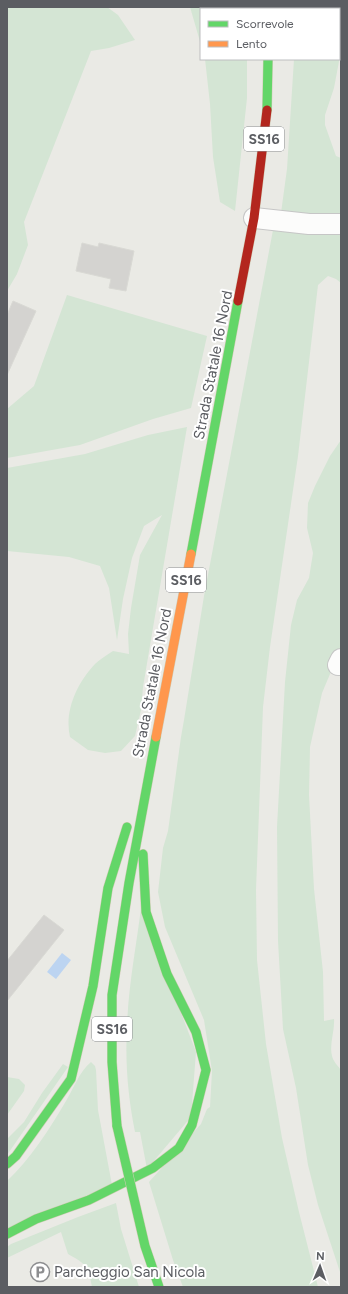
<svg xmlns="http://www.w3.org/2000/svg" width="348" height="1294" font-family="Figtree,sans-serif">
<rect width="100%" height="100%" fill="#eaeae5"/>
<path fill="#d4e5d4" d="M 7,7 L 107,7 L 118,15 L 135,40 L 109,48 L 91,51 L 24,222 L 28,245 L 17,274 L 7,291 Z
M 190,7 L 241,7 L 242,9 L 201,9 L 201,45 Z
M 293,7 L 340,7 L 340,56 L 334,88 L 325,115 L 325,125 L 336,156 L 341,158 L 341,219 L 281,213 L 287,169 L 294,59 L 339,59 L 339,9 L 293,9 Z
M 205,59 L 247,59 L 247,98 L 235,211 L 220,202 L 213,157 L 210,104 Z
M 292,226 L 341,232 L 341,283 L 336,279 L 328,276 L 318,285 L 298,456 L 270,647 L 263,707 L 256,890 L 257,960 L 266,1044 L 282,1138 L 299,1212 L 318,1287 L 183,1287 L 173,1260 L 149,1182 L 201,1124 L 207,1109 L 210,1107 L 212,1071 L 204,1020 L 165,927 L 158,892 L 163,848 L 168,831 L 181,737 L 184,720 L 204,596 L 273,230 Z
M 67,295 L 207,336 L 191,408 L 153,419 L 80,445 L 7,458 L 7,409 L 34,386 Z
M 187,427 L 143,687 L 141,710 L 135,736 L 121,751 L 105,753 L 88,750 L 70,737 C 64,711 77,683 95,664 C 100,659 107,655 113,651 L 129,654 L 128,634 L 131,608 L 140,555 L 162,515 L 144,526 L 132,558 L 123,599 L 117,640 L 109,588 L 100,566 L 69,557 L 7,551 L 7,468 L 85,454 L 148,435 Z
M 341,440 L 341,648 L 322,693 L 310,747 L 309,795 L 314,889 L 323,972 L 324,1021 L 334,1019 C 335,1031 329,1044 332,1056 C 333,1061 338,1066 341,1070 L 341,1275 L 318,1205 L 308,1165 L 296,1088 L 283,1029 L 278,941 L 277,827 L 285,682 L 291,625 L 297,600 L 309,578 L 313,553 L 307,528 L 308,503 L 315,486 L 330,456 Z
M 141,908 L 196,1052 L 191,1117 L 147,1169 L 140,1132 L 135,1132 C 128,1097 125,1063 127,1028 C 128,988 136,948 141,908 Z
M 91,1062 L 95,1066 L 96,1070 L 98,1110 L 112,1185 L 7,1229 L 7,1181 C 31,1158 49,1130 66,1101 C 74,1088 79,1072 91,1062 Z
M 63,1064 L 68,1067 L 7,1155 L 7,1139 L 24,1122 L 42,1093 Z
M 7,1077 L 19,1079 L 25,1085 L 24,1091 L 7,1115 Z
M 116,1203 L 121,1229 L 139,1287 L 92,1287 C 88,1266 86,1264 68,1254 L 61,1232 L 7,1258 L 7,1247 L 11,1244 L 78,1217 Z"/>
<path fill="#bcd4f1" d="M 62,953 L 71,960 L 56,979 L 47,972 Z"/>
<path fill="#d4d3d0" stroke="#d9d9d4" d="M 82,243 L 98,247 L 99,243 L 134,251 L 126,291 L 109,288 L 111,279 L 76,271 Z
M 13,301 L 36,311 L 7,375 L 7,315 Z
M 44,915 L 64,930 L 7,1001 L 7,961 Z"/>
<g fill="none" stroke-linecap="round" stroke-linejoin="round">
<defs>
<path id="street" d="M 254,218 L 309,224 L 341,224
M 338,665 L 341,659"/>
<path id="fast" d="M 265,7 L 265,9
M 267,110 L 268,59
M 191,554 L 238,301
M 117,1126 L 112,1062 L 112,995 L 129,883 L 156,737
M 7,1164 L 16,1156 L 71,1079 L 93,986 L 108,888 L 127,827
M 7,1234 L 36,1219 L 89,1200 L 153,1168 L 179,1148 L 192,1125 L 206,1070 L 196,1032 L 167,974 L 146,912 L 143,854"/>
<path id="slow" d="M 156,737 L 191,554"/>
<path id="jam" d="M 238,301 L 254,218 L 267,110"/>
</defs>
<use href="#street" stroke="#c6c6c6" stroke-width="22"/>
<use href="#fast" stroke="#d0ccb5" stroke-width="10"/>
<use href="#slow" stroke="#d0ccb5" stroke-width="10"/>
<use href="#jam" stroke="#d0ccb5" stroke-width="10"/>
<use href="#street" stroke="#fcfcfb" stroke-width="20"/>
<use href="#fast" stroke="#63d668" stroke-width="9"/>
<use href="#slow" stroke="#ff974d" stroke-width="9"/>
<use href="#jam" stroke="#b3261e" stroke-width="9"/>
<defs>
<path id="fast-bridge" d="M 117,1126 L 145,1246 L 159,1287"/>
</defs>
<use href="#fast-bridge" stroke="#d0ccb5" stroke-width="10" stroke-linecap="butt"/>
<use href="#fast-bridge" stroke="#63d668" stroke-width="9"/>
</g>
<defs>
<symbol id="parking-ring" viewBox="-11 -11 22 22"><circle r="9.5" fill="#fff" stroke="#8d8e90" stroke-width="1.5"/><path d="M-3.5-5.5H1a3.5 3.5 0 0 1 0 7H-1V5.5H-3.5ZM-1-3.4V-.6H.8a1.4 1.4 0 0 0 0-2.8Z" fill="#8d8e90"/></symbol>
</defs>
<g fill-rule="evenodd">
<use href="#parking-ring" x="29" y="1261" width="22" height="22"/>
</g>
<g text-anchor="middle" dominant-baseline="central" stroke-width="4" stroke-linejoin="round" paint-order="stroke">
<g fill="#fff" stroke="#8c8e91" stroke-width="1">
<rect x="244" y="127" width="40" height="24" rx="3"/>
<rect x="166" y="568" width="40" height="24" rx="3"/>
<rect x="92" y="1017" width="40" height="24" rx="3"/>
</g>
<g font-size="14" font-weight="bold" fill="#5b5d62">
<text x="264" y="139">SS16</text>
<text x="186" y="580">SS16</text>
<text x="112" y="1029">SS16</text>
</g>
<g font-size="15" fill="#5b5d62" stroke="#fff">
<text transform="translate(213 365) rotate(-79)">Strada Statale 16 Nord</text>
<text transform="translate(152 683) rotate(-79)">Strada Statale 16 Nord</text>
</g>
<g font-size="15" fill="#5b5d62" stroke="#fff" text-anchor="start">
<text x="54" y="1272">Parcheggio San Nicola</text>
</g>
</g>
<rect width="348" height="1294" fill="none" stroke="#5b5d62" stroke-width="16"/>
<rect x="200" y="8" width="140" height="52" fill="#ffffff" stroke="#bdbec0"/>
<rect x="208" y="21" width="20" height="6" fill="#63d668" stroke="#bdbec0"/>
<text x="236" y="28" font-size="12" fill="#5b5d62">Scorrevole</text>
<rect x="208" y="41" width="20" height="6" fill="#ff974d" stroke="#bdbec0"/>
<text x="236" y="48" font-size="12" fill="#5b5d62">Lento</text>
<g transform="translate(320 1266) rotate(2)" stroke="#ffffff" stroke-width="3" paint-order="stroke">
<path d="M0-3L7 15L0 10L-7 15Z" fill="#5b5d62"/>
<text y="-6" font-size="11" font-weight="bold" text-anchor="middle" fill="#5b5d62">N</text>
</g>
</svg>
